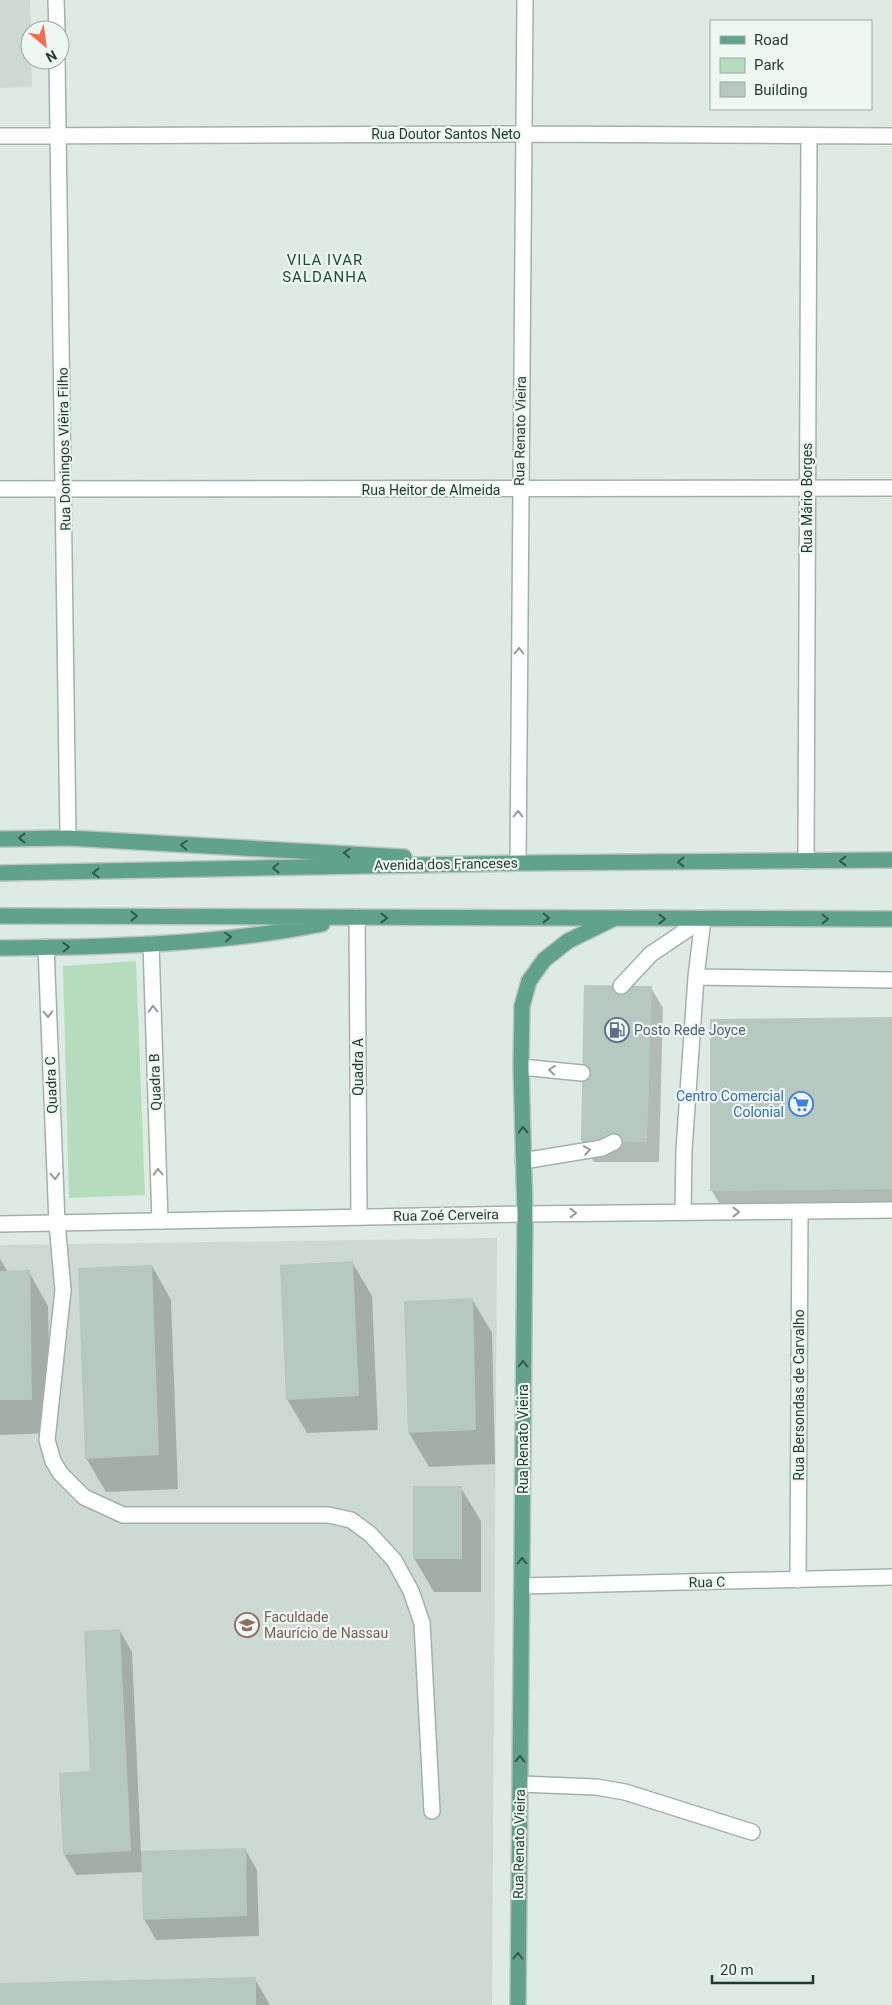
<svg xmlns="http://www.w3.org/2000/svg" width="892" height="2005" font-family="Roboto,sans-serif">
<rect width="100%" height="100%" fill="#deeae4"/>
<path fill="#ccdad3" d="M 0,0 L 30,0 L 32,87 L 0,88 Z
M 497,1238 L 492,2005 L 0,2005 L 0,1245 Z"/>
<path fill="#b5ddbd" d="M 136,961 L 145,1195 L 69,1198 L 63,966 Z"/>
<path fill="#0003" d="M 585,986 L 651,988 L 663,1008 L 659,1162 L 594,1162 L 582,1141 Z
M 892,1018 L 892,1215 L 727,1217 L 712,1191 Z
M 0,1259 L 8,1272 L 29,1272 L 48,1306 L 51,1433 L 0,1435 Z
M 352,1262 L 372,1296 L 378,1430 L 307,1433 L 287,1399 Z
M 152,1266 L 171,1300 L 178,1489 L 106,1492 L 86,1458 Z
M 472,1299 L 492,1333 L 495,1464 L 429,1467 L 409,1433 Z
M 461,1488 L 481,1521 L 481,1592 L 434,1592 L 414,1558 Z
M 120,1631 L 132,1652 L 141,1853 L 245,1849 L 257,1870 L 259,1936 L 156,1940 L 144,1919 L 143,1872 L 76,1875 L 64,1854 L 91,1772 Z
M 255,1979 L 270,2005 L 0,2005 L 0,1984 Z"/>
<path fill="#b6c8bf" d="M 584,985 L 652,986 L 647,1142 L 581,1141 Z
M 892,1017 L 892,1189 L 710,1191 L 710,1019 Z
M 353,1261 L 359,1396 L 286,1400 L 280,1265 Z
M 152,1265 L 159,1455 L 85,1459 L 78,1268 Z
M 30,1270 L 32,1400 L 0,1400 L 0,1271 Z
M 473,1298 L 476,1430 L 408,1433 L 404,1301 Z
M 413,1486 L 462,1486 L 462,1559 L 413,1559 Z
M 120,1629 L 131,1851 L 63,1855 L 59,1773 L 90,1771 L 84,1631 Z
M 246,1848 L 247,1916 L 143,1920 L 141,1851 Z
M 256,1977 L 256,2005 L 0,2005 L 0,1983 Z"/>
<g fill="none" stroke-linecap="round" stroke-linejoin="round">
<defs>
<path id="service" d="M 696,977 L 703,919
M 621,986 L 651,954 L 703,919
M 521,1067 L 582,1073
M 523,1161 L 602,1148 L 614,1142
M 683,1212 L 684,1150 L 696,977 L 892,980
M 57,1223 L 63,1290 L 47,1440 L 53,1461 L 60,1473 L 84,1497 L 123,1515 L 329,1515 L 351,1520 L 370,1534 L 394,1560 L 411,1591 L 422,1623 L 432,1811
M 520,1784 L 596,1787 L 625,1792 L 752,1832"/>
<path id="minor" d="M 56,0 L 57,30
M 57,60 L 68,838
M 0,136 L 523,134 L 892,136
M 0,489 L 892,488
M 806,861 L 809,136
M 518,863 L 525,0
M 357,917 L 359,1217
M 151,944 L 160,1221
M 46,947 L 57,1223
M 798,1580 L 800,1211
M 522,1586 L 892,1577"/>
<path id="tertiary" d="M 0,1224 L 525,1214 L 892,1210"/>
<path id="primary" d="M 0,839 L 68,838 L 404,857
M 0,873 L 518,863 L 892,860
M 0,916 L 892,919
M 0,948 C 107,947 217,945 322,924
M 518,2005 L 525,1214 L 521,1067 L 522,1006 L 529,981 L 544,960 L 568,941 L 613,919"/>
</defs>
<use href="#service" stroke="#a1b2ab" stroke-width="18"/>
<use href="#minor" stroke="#a1b2ab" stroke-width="18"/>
<use href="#tertiary" stroke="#a1b2ab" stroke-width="18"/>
<use href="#primary" stroke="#bcc4c1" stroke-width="18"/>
<use href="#service" stroke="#fff" stroke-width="15"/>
<use href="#minor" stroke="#fff" stroke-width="15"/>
<use href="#tertiary" stroke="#fff" stroke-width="15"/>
<use href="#primary" stroke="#60a28c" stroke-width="15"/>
</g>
<defs><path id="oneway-chevron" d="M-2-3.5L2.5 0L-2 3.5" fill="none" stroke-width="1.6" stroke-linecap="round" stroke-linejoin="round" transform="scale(1.25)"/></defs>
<g stroke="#8f9c98">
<use href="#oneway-chevron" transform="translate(519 651) rotate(-90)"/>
<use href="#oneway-chevron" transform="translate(518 814) rotate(-90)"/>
<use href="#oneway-chevron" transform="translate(153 1009) rotate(-92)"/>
<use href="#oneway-chevron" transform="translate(48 1014) rotate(88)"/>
<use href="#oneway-chevron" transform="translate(552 1070) rotate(-175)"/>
<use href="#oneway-chevron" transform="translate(587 1150) rotate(-9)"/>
<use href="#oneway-chevron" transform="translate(158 1172) rotate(-92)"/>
<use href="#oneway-chevron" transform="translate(55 1176) rotate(88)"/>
<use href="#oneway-chevron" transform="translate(736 1212)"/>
<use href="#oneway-chevron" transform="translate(573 1213)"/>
</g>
<g stroke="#32594c">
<use href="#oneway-chevron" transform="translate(22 838) rotate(180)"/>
<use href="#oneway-chevron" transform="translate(184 845) rotate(-177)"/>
<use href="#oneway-chevron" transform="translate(347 853) rotate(-177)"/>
<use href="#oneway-chevron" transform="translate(843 861) rotate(180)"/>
<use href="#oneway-chevron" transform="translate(681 862) rotate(180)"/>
<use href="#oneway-chevron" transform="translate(276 868) rotate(179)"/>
<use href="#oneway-chevron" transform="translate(96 873) rotate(179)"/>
<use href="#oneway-chevron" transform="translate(134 916)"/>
<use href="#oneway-chevron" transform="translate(384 918)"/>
<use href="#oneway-chevron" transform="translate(546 918) rotate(1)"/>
<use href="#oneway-chevron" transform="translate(662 919)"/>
<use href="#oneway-chevron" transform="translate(825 919)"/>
<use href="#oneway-chevron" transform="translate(228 937) rotate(-6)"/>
<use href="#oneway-chevron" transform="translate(66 947) rotate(-2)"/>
<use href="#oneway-chevron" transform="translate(523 1130) rotate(-91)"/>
<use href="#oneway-chevron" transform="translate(523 1364) rotate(-90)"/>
<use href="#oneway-chevron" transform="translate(522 1561) rotate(-90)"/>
<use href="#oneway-chevron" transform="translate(520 1759) rotate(-89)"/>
<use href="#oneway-chevron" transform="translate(518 1956) rotate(-89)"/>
</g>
<defs>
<symbol id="fuel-ring" viewBox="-11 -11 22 22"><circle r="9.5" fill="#eef7f2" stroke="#5c6f8a" stroke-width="1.5"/><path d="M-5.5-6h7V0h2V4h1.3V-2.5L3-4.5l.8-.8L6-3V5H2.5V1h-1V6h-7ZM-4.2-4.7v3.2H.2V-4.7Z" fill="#5c6f8a"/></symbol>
<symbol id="supermarket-ring" viewBox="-11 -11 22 22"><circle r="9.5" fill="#eef7f2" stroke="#3f7fe0" stroke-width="1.5"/><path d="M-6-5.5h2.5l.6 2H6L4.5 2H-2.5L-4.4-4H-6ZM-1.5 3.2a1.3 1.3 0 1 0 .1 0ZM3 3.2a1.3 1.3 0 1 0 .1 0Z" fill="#3f7fe0"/></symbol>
<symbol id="university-ring" viewBox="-11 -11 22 22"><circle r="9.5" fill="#eef7f2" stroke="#8d6e63" stroke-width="1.5"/><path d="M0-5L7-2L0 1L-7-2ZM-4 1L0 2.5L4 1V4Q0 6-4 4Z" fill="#8d6e63"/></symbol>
</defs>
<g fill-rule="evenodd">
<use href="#fuel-ring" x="603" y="1016" width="28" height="28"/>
<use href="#supermarket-ring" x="787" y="1090" width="28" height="28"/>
<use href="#university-ring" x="233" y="1611" width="28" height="28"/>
</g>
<g text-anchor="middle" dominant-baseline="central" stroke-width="4.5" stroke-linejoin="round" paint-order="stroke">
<g font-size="14" fill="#1f3a31" stroke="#eef7f2">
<text x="446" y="134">Rua Doutor Santos Neto</text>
<text transform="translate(520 431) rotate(-89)">Rua Renato Vieira</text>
<text transform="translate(64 449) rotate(-91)">Rua Domingos Viêira Filho</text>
<text x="431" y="490">Rua Heitor de Almeida</text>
<text transform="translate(807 498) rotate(-90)">Rua Mário Borges</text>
<text transform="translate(446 864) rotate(-1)">Avenida dos Franceses</text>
<text transform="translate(358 1067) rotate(-90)">Quadra A</text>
<text transform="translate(155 1082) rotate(-92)">Quadra B</text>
<text transform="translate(51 1085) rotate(-92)">Quadra C</text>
<text transform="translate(446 1215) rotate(-1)">Rua Zoé Cerveira</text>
<text transform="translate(799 1395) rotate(-90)">Rua Bersondas de Carvalho</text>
<text transform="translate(523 1439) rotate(-90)">Rua Renato Vieira</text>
<text transform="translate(707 1582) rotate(-1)">Rua C</text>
<text transform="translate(519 1844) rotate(-89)">Rua Renato Vieira</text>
</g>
<g font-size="14" fill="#4e5e75" stroke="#eef7f2" text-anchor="start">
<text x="634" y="1030">Posto Rede Joyce</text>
</g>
<g font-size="14" fill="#366cbe" stroke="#eef7f2" text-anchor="end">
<text x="784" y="1096">Centro Comercial<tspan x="784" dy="16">Colonial</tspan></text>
</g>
<g font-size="14" fill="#785e54" stroke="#eef7f2" text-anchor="start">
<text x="264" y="1617">Faculdade<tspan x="264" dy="16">Maurício de Nassau</tspan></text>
</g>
<g font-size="15" letter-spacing="1" fill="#1a4d3d" stroke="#eef7f2">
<text x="325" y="260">VILA IVAR<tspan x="325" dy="17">SALDANHA</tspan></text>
</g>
</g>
<rect x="710" y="20" width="162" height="90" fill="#eef7f2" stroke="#9baba5"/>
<rect x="720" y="36" width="25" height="8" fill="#60a28c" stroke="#9baba5"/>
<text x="754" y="45" font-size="15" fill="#1f3a31">Road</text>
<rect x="720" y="58" width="25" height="15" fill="#b5ddbd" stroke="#9baba5"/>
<text x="754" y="70" font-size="15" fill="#1f3a31">Park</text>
<rect x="720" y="82" width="25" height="15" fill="#b6c8bf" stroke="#9baba5"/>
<text x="754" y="95" font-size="15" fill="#1f3a31">Building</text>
<g transform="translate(45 45) rotate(151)"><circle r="24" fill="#eef7f2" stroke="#9baba5"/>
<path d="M0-4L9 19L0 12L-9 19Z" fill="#f76c4f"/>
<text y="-8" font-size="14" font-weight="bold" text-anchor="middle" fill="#1f3a31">N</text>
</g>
<path d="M712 1975v8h101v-8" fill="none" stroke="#1f3a31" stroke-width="2.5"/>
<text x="720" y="1975" font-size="15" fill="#1f3a31" stroke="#eef7f2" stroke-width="4" paint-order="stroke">20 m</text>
</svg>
